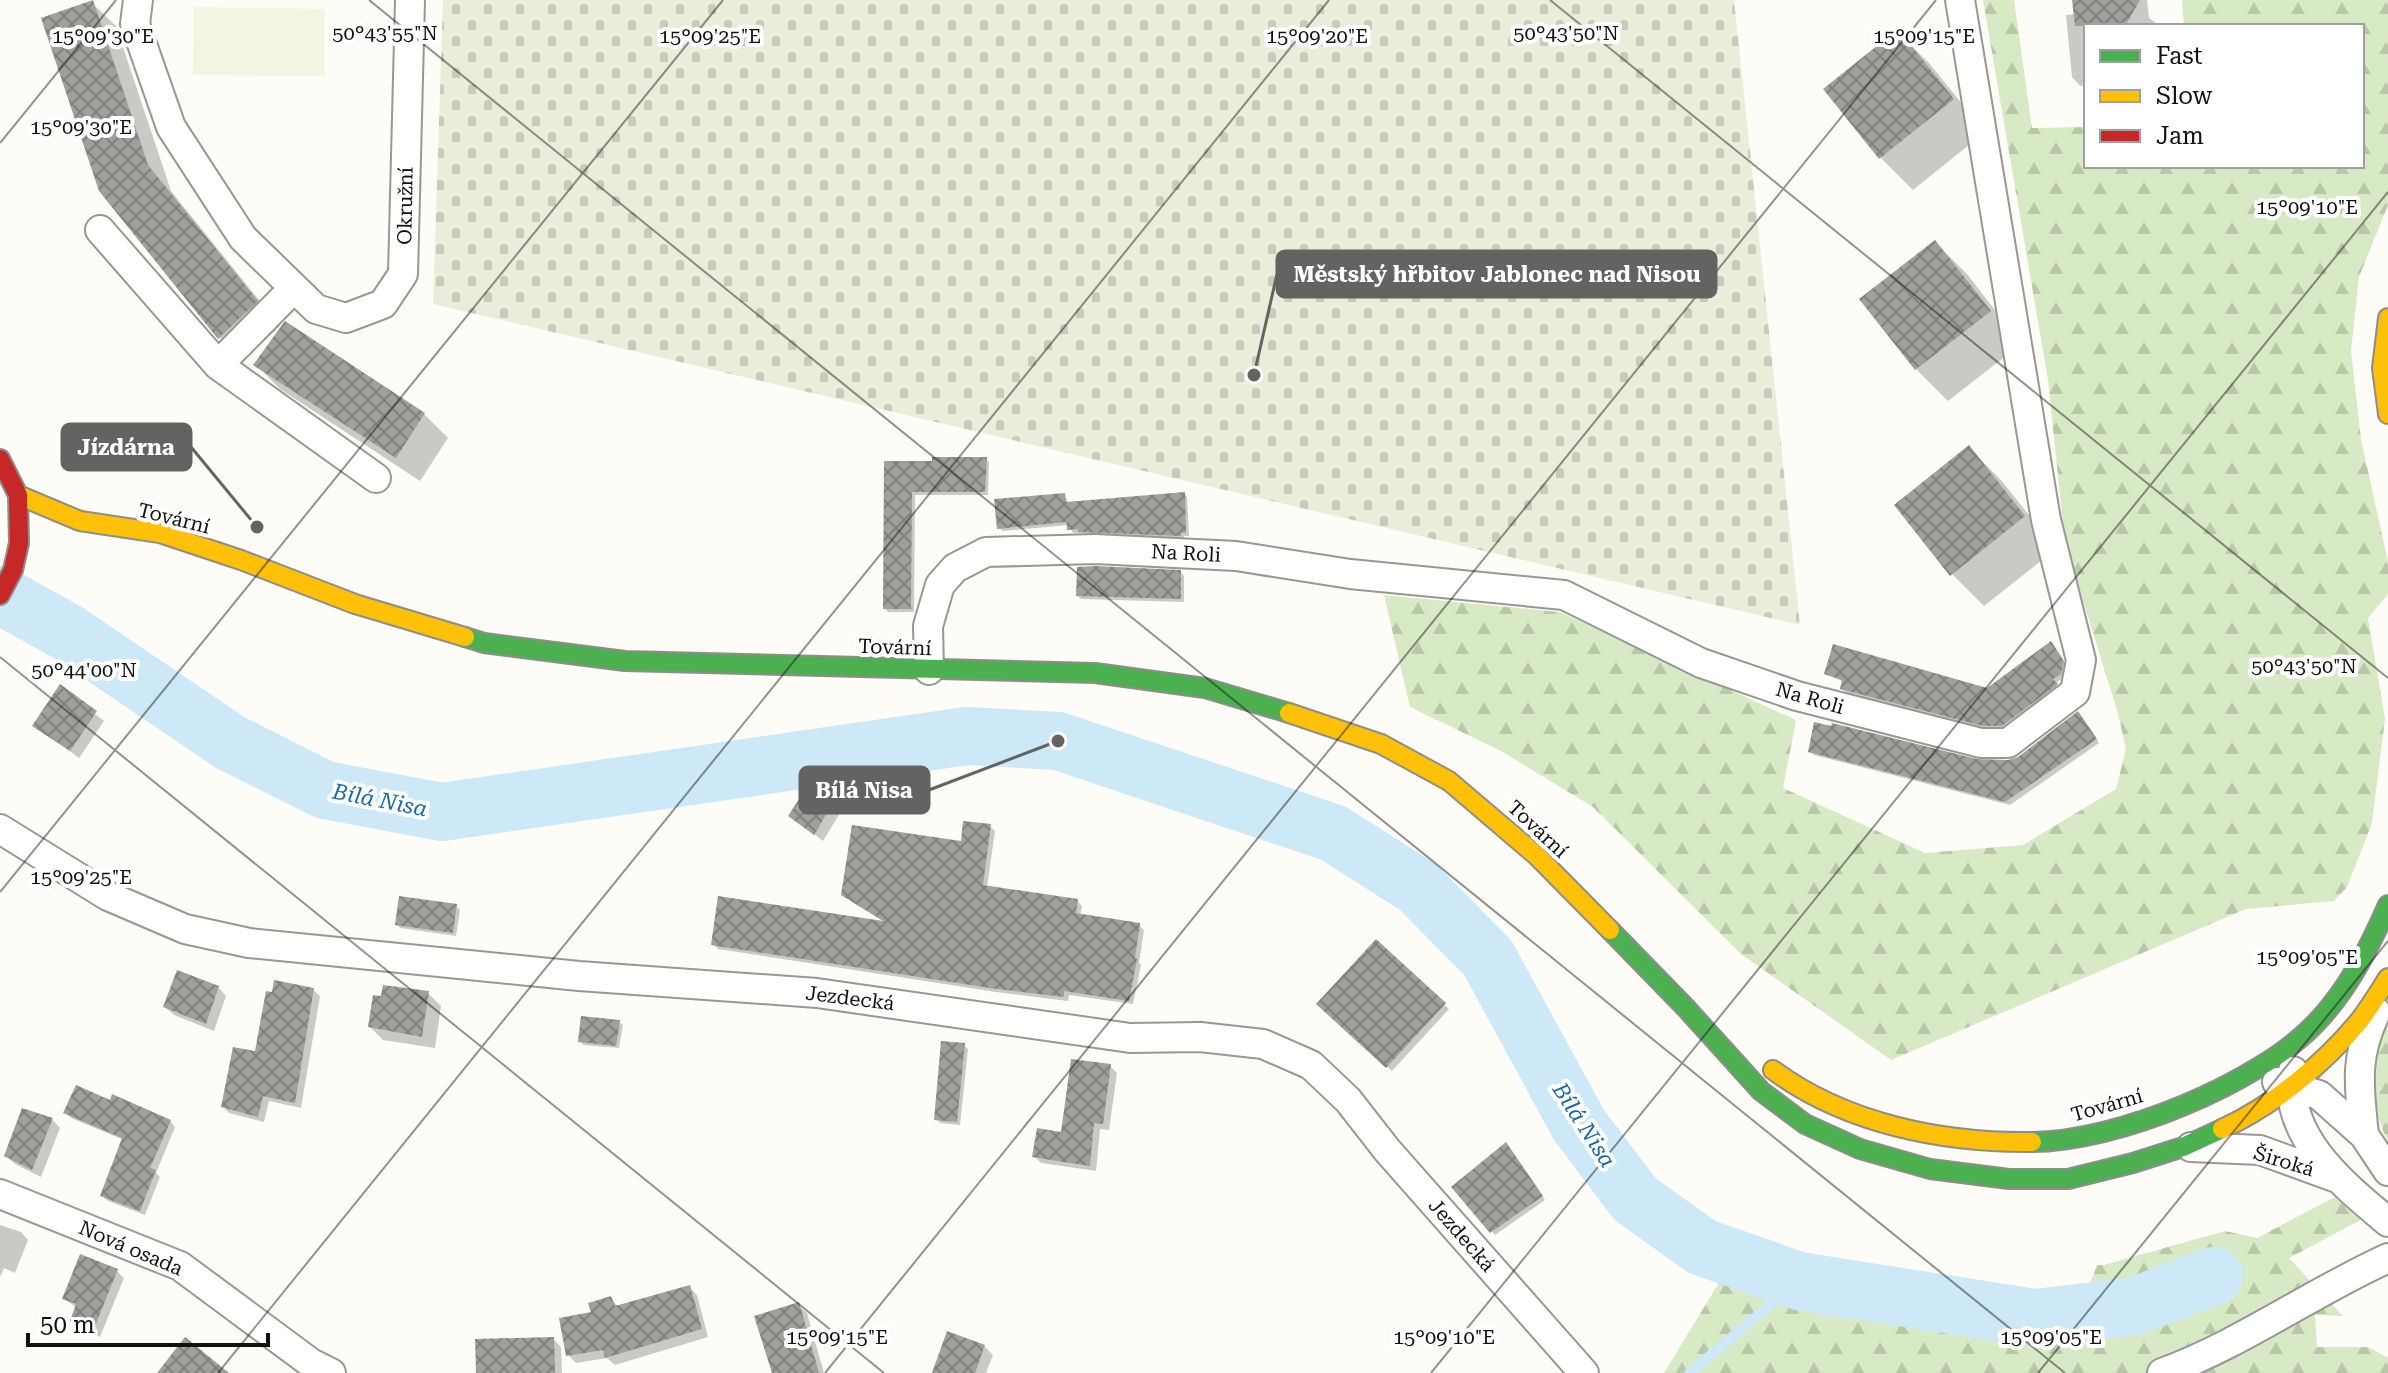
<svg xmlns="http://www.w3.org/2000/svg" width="2388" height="1373" font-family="'Roboto Serif',serif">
<defs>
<pattern id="forest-firs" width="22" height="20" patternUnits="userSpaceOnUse" patternTransform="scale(2)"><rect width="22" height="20" fill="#d8eac5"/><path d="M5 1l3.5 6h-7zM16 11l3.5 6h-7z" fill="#b8c8a8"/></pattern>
<pattern id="cemetery-stones" width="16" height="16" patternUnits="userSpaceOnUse" patternTransform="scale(2)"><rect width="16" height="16" fill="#e9eedb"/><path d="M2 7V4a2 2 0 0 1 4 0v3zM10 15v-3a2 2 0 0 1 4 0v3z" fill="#c7cbbb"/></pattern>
<pattern id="building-cross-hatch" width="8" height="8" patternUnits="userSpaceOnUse" patternTransform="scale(2)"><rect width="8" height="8" fill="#a19f9c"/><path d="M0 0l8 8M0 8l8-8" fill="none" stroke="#82807e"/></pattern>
</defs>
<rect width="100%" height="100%" fill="#fdfcf7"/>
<path fill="url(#forest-firs)" d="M 1983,0 L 2014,0 L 2032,128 L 2086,127 L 2086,166 L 2362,166 L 2362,26 L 2184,26 L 2182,0 L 2388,0 L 2388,205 L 2359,277 L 2351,351 L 2361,439 L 2388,562 L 2388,594 L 2368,618 L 2385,719 L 2372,823 L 2347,887 L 2334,901 L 2246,909 L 1891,1060 L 1741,954 L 1593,807 L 1501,751 L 1410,707 L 1384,595 L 1560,612 L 1796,720 L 1783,788 L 1925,853 L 2023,845 L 2116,789 L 2126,749 L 2117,710 L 2065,543 L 2048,380 Z
M 2388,1016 L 2388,1142 C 2368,1102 2369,1056 2388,1016 Z
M 2352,1188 L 2372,1214 L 2289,1258 L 2343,1316 L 2315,1315 L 2317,1347 L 2368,1347 L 2388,1358 L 2388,1373 L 1664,1373 L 1723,1276 L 1818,1304 L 1865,1305 L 1907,1316 L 1932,1316 L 2058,1333 L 2076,1321 L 2097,1265 L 2104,1265 L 2225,1231 L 2257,1238 Z"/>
<path fill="url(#cemetery-stones)" d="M 443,0 L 1734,0 L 1800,625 L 433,304 Z"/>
<path fill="#f0f6e1" d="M 194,7 L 325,9 L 325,76 L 193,75 Z"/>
<path fill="#0003" d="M 2075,0 L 2147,0 L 2149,18 L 2160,26 L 2086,26 L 2086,85 L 2080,86 L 2072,77 L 2066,15 L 2076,14 Z
M 92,3 L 116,26 L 171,191 L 280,326 L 243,361 L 219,337 L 101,190 Z
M 1897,32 L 1929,63 L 1985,132 L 1913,190 L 1881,158 L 1826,89 Z
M 1935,242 L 1967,274 L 2021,344 L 1948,401 L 1916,369 Z
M 256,365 L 424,414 L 448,438 L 420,481 L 280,389 Z
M 1969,448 L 2001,480 L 2056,549 L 1984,606 L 1952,574 Z
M 986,459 L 989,462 L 988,495 L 915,495 L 914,612 L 888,612 L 885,608 L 886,463 L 934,463 Z
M 1184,494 L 1187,497 L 1189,536 L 1184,536 L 1184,539 L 1073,533 L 1069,525 L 1003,531 L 999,528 L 1065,495 L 1068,503 Z
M 1180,572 L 1184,576 L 1184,602 L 1081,599 L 1078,596 Z
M 2054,647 L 2066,666 L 2064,677 L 2055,684 L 2059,688 L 2006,729 L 1988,729 L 1846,693 L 1842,689 L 1844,682 L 1826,674 L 1987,690 Z
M 61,687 L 104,721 L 79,758 L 35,725 Z
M 2081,717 L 2099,743 L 2010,805 L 1814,755 L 1810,751 L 1833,729 L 1980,762 L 2008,762 L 2018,759 Z
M 807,790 L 832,804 L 840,813 L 823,841 L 791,816 Z
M 990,826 L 995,831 L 987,887 L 1077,901 L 1082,906 L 1080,916 L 1139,925 L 1144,930 L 1139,963 L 1141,965 L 1133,1004 L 1069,995 L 1068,1001 L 996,992 L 718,949 L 713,944 L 887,923 L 963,844 Z
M 456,906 L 460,910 L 456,936 L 400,928 L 397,924 Z
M 1376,941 L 1449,1009 L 1392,1071 L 1319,1004 Z
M 218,987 L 226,996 L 214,1031 L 174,1015 L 165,1007 Z
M 313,990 L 320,996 L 301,1108 L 269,1101 L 264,1122 L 229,1113 L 223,1107 L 257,1054 Z
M 428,993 L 441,1006 L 435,1048 L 383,1040 L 370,1027 Z
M 619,1022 L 623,1025 L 619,1048 L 583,1045 L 580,1041 Z
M 964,1045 L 968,1049 L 960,1125 L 940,1123 L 936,1119 Z
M 1110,1066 L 1117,1073 L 1109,1130 L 1100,1129 L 1096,1171 L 1041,1163 L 1034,1156 L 1063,1134 Z
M 111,1103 L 170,1121 L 175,1127 L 156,1173 L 160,1177 L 145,1215 L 108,1201 L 102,1195 L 124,1140 L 71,1118 L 66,1112 Z
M 52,1119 L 60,1128 L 41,1177 L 15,1164 L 6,1156 Z
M 1509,1148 L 1545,1200 L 1495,1235 L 1454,1188 Z
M 0,1225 L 21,1232 L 28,1240 L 15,1273 L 4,1268 L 0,1277 Z
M 117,1271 L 124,1278 L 100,1337 L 79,1328 L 72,1321 L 77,1308 L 65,1299 Z
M 689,1287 L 697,1295 L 708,1337 L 615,1365 L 607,1358 L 576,1363 L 568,1355 L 593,1314 L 610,1298 L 619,1307 Z
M 798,1305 L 807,1313 L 824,1373 L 774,1373 Z
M 553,1339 L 561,1347 L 562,1373 L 478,1373 Z
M 984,1346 L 993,1355 L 986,1373 L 934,1373 Z"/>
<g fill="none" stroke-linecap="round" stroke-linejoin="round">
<path stroke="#cde8f7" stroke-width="10" d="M 1689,1373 L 1799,1281"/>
<path stroke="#cde8f7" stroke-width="58" d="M 0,595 L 67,632 L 231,743 L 325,790 L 442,812 L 967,736 L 1058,741 L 1333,833 L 1418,887 L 1488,958 L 1579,1125 L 1635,1199 L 1702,1247 L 1799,1281 L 2035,1318 L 2135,1306 L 2214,1276"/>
</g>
<path fill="url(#building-cross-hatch)" d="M 93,0 L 148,165 L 258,301 L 218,339 L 99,191 L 41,18 Z
M 2072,0 L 2140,0 L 2125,26 L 2075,26 Z
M 1898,29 L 1954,99 L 1879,159 L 1823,89 Z
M 1935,240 L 1991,311 L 1915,370 L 1859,299 Z
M 285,321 L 425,413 L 396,458 L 253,365 Z
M 1969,445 L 2025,516 L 1950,576 L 1894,505 Z
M 932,457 L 987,457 L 985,492 L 912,492 L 911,609 L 883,609 L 884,461 L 932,461 Z
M 1185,492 L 1186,533 L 1181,533 L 1181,536 L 1078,532 L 1078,529 L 1067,530 L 1066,517 L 1066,522 L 997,529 L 994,499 L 1065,493 L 1066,502 Z
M 1095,566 L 1181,570 L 1181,599 L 1076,596 L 1077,567 Z
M 2051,641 L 2064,661 L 2061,674 L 2053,679 L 2058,684 L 2002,726 L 1983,726 L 1840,689 L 1842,680 L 1824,674 L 1833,644 L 1987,688 Z
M 60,684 L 97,711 L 70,751 L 32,726 Z
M 2078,711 L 2097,739 L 2005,802 L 1808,752 L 1814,722 L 1831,726 L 1832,723 L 1977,759 L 2008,760 L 2018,757 Z
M 807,787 L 833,803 L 814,835 L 788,816 Z
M 963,821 L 991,824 L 983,885 L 1078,899 L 1076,913 L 1140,923 L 1135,958 L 1137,959 L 1129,1001 L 1064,991 L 1064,997 L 990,988 L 711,945 L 718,896 L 883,921 L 841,895 L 852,825 L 961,841 Z
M 399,896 L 457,904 L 453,933 L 395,925 Z
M 1376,939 L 1446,1003 L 1386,1068 L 1316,1004 Z
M 177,970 L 219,986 L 206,1024 L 163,1007 Z
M 274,980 L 314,988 L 295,1103 L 263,1096 L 258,1117 L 221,1107 L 233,1047 L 255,1051 L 266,991 L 272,992 Z
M 383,985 L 429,991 L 422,1037 L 368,1027 L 373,995 L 381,996 Z
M 581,1016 L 620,1020 L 616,1046 L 578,1042 Z
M 941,1041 L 965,1043 L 957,1122 L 934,1120 Z
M 1071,1059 L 1111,1064 L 1103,1124 L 1094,1123 L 1090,1166 L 1032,1157 L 1037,1128 L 1061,1132 Z
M 76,1085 L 110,1100 L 112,1094 L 171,1120 L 150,1168 L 156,1170 L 140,1211 L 100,1196 L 122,1138 L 63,1113 Z
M 22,1108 L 53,1118 L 32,1170 L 4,1156 Z
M 1506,1142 L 1543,1196 L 1490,1233 L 1451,1187 Z
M 80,1254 L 118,1269 L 93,1331 L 70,1321 L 76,1304 L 62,1299 Z
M 690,1285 L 702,1329 L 605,1358 L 603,1350 L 566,1356 L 559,1318 L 591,1312 L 588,1303 L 611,1296 L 615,1306 Z
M 799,1302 L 819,1373 L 772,1373 L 754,1316 Z
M 947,1331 L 985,1345 L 975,1373 L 932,1373 Z
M 185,1337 L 229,1373 L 157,1373 Z
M 554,1337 L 555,1373 L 476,1373 L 475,1339 Z"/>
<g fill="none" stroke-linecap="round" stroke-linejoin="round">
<defs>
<path id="street" d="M 138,0 L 135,24 L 171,127 L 243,238 L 316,309 L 346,318 L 383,304 L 403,274 L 410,0
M 100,230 L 218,365 L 376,478
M 218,365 L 294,288
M 929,670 L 928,626 L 940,585 L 955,568 L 986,552 L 1095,549 L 1236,556 L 1350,574 L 1564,595 L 1701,663 L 1797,696 L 1981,743 L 2008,743 L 2075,692 L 2081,660 L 2046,520 L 1960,0
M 0,829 L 108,896 L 185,929 L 249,943 L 579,976 L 817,993 L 1130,1038 L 1200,1037 L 1263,1044 L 1311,1065 L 1348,1100 L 1387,1150 L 1584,1373
M 2293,1071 C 2282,1136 2344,1185 2388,1222
M 2277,1082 L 2319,1095 L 2364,1135 L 2388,1171
M 2364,1135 C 2359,1086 2354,1058 2376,1012
M 2191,1147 L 2260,1150 L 2337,1178
M 0,1194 L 180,1266 L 311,1363 L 331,1373
M 2162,1373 C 2241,1344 2311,1293 2388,1258"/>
<path id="fast" d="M 465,637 L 484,643 L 625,661 L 1095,673 L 1205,688 L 1289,713
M 1610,930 L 1685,1007 L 1761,1091 L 1805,1124 L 1860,1149 L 1930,1169 L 2009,1179 L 2068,1179 L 2133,1163 L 2183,1147 L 2222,1129
M 2032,1142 C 2116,1142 2257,1084 2315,1024 C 2348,990 2369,948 2388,905"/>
<path id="slow" d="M 2388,318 L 2382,368 L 2388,414
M 18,495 L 80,521 L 160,533 L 241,560 L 355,604 L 465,637
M 1289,713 L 1381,744 L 1449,781 L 1537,856 L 1610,930
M 1773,1070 C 1846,1124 1943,1143 2032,1142
M 2222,1129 C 2274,1105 2324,1064 2360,1020 C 2370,1007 2379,992 2388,978"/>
<path id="jam" d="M 0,459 L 18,495 L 19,543 L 13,570 L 0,595"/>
</defs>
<use href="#street" stroke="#979795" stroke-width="32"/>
<use href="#fast" stroke="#8e8d8b" stroke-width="22"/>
<use href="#slow" stroke="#8e8d8b" stroke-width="22"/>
<use href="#jam" stroke="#8e8d8b" stroke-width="22"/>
<use href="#street" stroke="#fffffe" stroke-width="28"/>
<use href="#fast" stroke="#4caf50" stroke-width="18"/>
<use href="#slow" stroke="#ffc107" stroke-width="18"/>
<use href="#jam" stroke="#c62828" stroke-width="18"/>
</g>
<path fill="none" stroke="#111" stroke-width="2" stroke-opacity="0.45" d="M 369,0 L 2065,1373M 1550,0 L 2388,678M 0,143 L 116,0M 0,657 L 884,1373M 0,892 L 723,0M 218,1373 L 1329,0M 825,1373 L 1936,0M 1431,1373 L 2388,192M 2038,1373 L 2388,941"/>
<g text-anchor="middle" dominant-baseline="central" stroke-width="8" stroke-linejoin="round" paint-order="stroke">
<g font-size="20" fill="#111" stroke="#fff">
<text transform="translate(405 206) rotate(-89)">Okružní</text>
<text transform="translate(174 518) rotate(14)">Tovární</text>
<text transform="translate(1186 553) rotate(3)">Na Roli</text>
<text transform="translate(895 647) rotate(2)">Tovární</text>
<text transform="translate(1810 698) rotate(16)">Na Roli</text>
<text transform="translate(1538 829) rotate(43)">Tovární</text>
<text transform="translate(850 998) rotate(7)">Jezdecká</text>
<text transform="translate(2107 1105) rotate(-16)">Tovární</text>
<text transform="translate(2284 1161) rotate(17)">Široká</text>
<text transform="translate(1462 1235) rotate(49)">Jezdecká</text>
<text transform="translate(131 1248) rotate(23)">Nová osada</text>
</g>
<g font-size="22" font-style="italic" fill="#1768a6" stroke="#fff">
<text transform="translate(380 800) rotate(11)">Bílá Nisa</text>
<text transform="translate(1584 1125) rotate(57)">Bílá Nisa</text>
</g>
</g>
<g font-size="20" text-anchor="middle" fill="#111" stroke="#fff" stroke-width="8" stroke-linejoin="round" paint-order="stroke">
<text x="385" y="40">50°43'55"N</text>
<text x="1566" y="40">50°43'50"N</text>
<text x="103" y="43">15°09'30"E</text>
<text x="710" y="43">15°09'25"E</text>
<text x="1317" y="43">15°09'20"E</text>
<text x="1924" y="43">15°09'15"E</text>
<text x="81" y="134">15°09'30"E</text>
<text x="2307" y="214">15°09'10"E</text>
<text x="2304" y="673">50°43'50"N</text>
<text x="84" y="677">50°44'00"N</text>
<text x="81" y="884">15°09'25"E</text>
<text x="2307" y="964">15°09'05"E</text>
<text x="837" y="1344">15°09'15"E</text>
<text x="1444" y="1344">15°09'10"E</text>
<text x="2051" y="1344">15°09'05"E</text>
</g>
<path fill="none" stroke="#646362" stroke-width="3" d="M1254 375L1277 274M257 527L191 447M1058 741L929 790"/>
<g fill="#646362" stroke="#fff" stroke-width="3">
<circle cx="1254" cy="375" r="8"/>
<circle cx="257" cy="527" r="8"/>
<circle cx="1058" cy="741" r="8"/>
</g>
<g fill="#646362" stroke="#646362" stroke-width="3">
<rect x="1277" y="251" width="439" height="46" rx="8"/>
<rect x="62" y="424" width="129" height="46" rx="8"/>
<rect x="800" y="767" width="129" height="46" rx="8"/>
</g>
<g font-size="22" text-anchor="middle" font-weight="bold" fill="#fff">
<text x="1497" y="282">Městský hřbitov Jablonec nad Nisou</text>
<text x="126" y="455">Jízdárna</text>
<text x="864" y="798">Bílá Nisa</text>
</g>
<rect x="2084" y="24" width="280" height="144" fill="#ffffff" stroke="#a0a0a0" stroke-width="2"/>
<rect x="2100" y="50" width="40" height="12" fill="#4caf50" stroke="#a0a0a0" stroke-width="2"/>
<text x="2156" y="64" font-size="24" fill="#111111">Fast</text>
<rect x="2100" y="90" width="40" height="12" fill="#ffc107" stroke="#a0a0a0" stroke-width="2"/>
<text x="2156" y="104" font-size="24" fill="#111111">Slow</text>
<rect x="2100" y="130" width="40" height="12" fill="#c62828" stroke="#a0a0a0" stroke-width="2"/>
<text x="2156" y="144" font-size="24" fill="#111111">Jam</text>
<path d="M28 1333v12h240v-12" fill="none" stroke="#111111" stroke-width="4"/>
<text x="40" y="1333" font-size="24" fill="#111111" stroke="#ffffff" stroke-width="6" paint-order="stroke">50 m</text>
</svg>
